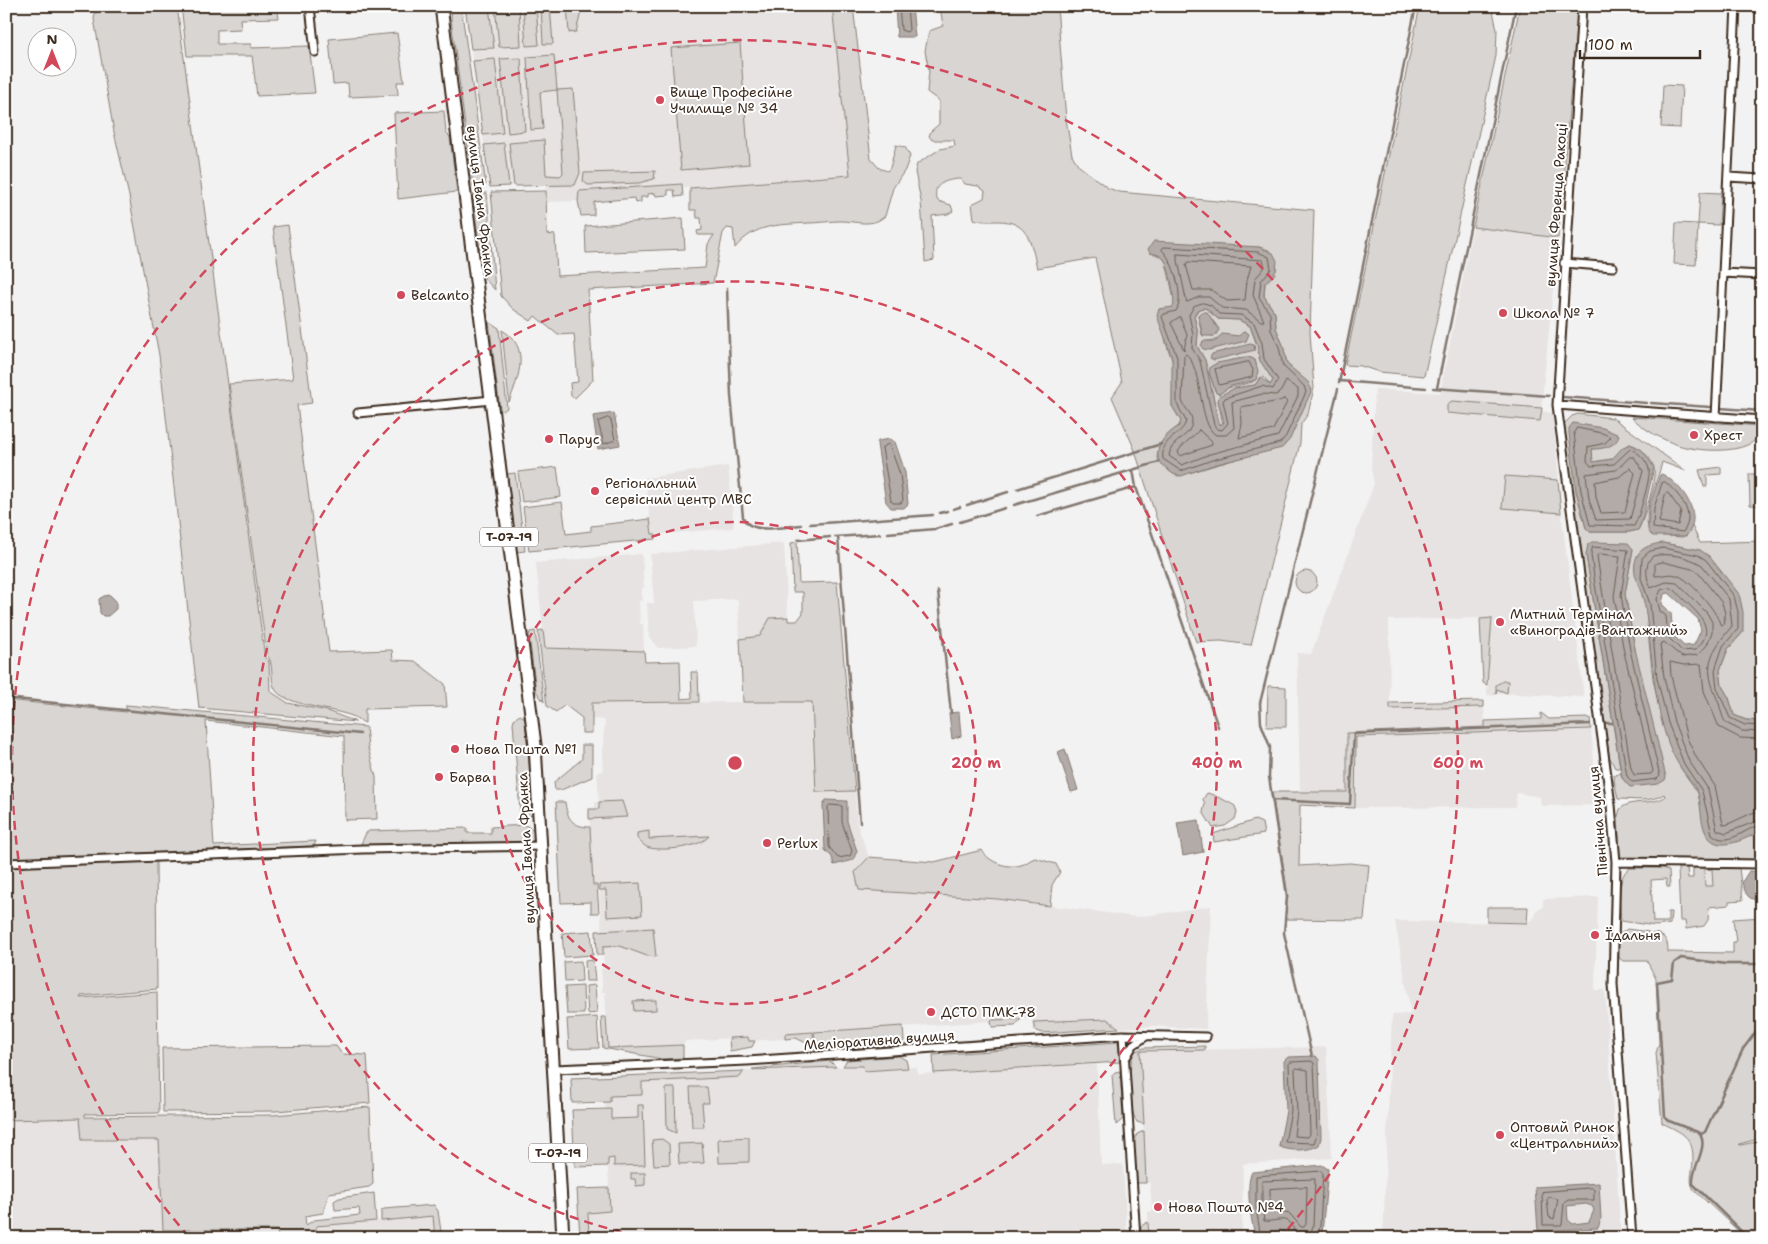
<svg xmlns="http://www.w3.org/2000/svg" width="1768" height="1244" font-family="'Shantell Sans',sans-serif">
<rect width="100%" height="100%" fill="#f3f2f2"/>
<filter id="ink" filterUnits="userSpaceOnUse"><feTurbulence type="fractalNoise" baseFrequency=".02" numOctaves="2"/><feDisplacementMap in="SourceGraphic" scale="10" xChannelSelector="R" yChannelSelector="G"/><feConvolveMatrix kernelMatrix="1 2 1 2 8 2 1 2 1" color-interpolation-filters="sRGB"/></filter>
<g filter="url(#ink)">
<path fill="#e6e3e2" d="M 465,6 L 832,6 L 850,175 L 684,188 L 682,184 L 580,191 L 578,201 L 546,202 L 546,185 L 490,187 Z
M 1473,227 L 1558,238 L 1541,411 L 1553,413 L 1562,518 L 1584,697 L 1496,693 L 1496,696 L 1487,695 L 1491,618 L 1389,620 L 1390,708 L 1484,707 L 1485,727 L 1347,733 L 1347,792 L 1300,792 L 1297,653 L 1311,654 L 1374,484 L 1371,467 L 1375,389 L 1440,393 Z
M 728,466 L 734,526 L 732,528 L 652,535 L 645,478 Z
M 784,543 L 792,701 L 813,702 L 816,792 L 855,791 L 857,824 L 869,857 L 855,872 L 859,889 L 998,899 L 1138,917 L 1211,906 L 1206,1029 L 1153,1026 L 1119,1028 L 1107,1019 L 1033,1022 L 1032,1019 L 1027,1019 L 785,1034 L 785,1039 L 749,1041 L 748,1037 L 686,1041 L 683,1045 L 608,1048 L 605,992 L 602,992 L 602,983 L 601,969 L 604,969 L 599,885 L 593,885 L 589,809 L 595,809 L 595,802 L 599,802 L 597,772 L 603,771 L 602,754 L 605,720 L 592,719 L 592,703 L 743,702 L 738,599 L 694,601 L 696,646 L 658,648 L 649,637 L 647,603 L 654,603 L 650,554 Z
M 642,554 L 644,588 L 642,588 L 642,600 L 639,601 L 640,624 L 643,624 L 644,651 L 545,648 L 536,563 Z
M 1591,729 L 1598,805 L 1541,806 L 1540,797 L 1517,793 L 1515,807 L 1355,808 L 1356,737 Z
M 1712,869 L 1713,886 L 1705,886 L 1704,870 Z
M 1598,897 L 1595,990 L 1605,990 L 1621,1238 L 1383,1238 L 1392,1015 L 1411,1014 L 1395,921 L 1527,923 L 1535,917 L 1536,910 L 1543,908 L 1543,899 Z
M 1326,1047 L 1332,1158 L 1243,1164 L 1242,1238 L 1149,1238 L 1148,1212 L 1152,1211 L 1152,1209 L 1150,1183 L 1146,1183 L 1140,1051 Z
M 1097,1064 L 1101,1165 L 1123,1164 L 1127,1238 L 589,1238 L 588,1213 L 610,1211 L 604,1077 L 863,1066 L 864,1071 L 917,1067 L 918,1074 Z
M 80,1118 L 82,1139 L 159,1140 L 163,1230 L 278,1230 L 278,1238 L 6,1238 L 6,1120 Z
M 433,1216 L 435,1238 L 317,1238 L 316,1226 Z"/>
<path fill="#d8d5d2" stroke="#8a8078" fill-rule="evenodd" d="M 112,6 L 177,6 L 265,658 L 269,661 L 270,691 L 288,703 L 327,711 L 356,722 L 199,708 L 159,355 L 129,196 L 114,132 L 94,19 L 95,13 Z
M 181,6 L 277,6 L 279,18 L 240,19 L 241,29 L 217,30 L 217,44 L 251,44 L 251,48 L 309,46 L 315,93 L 257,96 L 252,56 L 187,56 Z
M 452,6 L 461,6 L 486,185 L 473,186 L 451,19 Z
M 465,6 L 489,6 L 494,48 L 471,49 Z
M 495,6 L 519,6 L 521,46 L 499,47 Z
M 523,6 L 536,6 L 539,45 L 526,46 Z
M 541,6 L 550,6 L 553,44 L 543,44 Z
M 567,6 L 580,6 L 580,16 L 576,32 L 569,33 Z
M 650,6 L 708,6 L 651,12 Z
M 832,6 L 853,6 L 871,159 L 879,168 L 887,171 L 890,168 L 896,145 L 905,147 L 910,156 L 905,170 L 893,188 L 885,216 C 872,228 856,221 840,221 C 830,221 819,223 809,223 C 780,225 755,223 735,248 L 733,229 L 727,228 L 723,233 L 713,283 L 588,290 L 593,380 L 575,398 L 571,396 L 570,383 L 578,382 L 574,334 L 558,335 L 535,316 L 531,321 L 513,309 L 501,296 L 491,192 L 546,191 L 547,234 L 555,235 L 557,276 L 705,268 L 708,244 L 714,235 L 698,235 L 697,231 L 702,230 L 701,218 L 697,218 L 696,210 L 690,210 L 690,188 L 850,175 Z
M 940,6 L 1057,6 L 1066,119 L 1072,155 L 1079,166 L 1108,188 L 1119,192 L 1314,210 L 1310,333 L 1314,388 L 1308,414 L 1301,424 L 1300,443 L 1251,645 L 1221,641 L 1196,642 L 1134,448 L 1112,397 L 1122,382 L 1095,258 L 1037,268 C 1031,243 1029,221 998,221 C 991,221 982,222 974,219 L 972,204 L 984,198 L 985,191 L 978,186 L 965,184 L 961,179 C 948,179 929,184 938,201 L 951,205 L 953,211 L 948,214 L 932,216 L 934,260 L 925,262 L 921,201 L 915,172 L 917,164 L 940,149 L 955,146 L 954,140 L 932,140 L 929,136 L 931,131 L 939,124 L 939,101 L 927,92 L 929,71 L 925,51 L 929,31 L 943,26 ZM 1259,247 L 1269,250 L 1275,274 L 1265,283 L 1264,296 L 1275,313 L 1276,328 L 1283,345 L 1287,364 L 1305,380 L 1285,445 L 1178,476 L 1169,471 L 1157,458 C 1158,441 1167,434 1179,426 L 1181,421 L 1172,406 L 1173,363 L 1166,343 L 1159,309 L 1170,309 L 1175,304 L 1166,262 L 1161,256 L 1150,253 Z
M 1420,6 L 1492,6 L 1497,30 L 1496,56 L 1424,376 L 1379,372 L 1361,366 L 1345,365 Z
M 1520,6 L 1578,6 L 1558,238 L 1473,227 Z
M 397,33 L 404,82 L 397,82 L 398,95 L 349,97 L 348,83 L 333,84 L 329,39 Z
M 740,43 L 749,164 L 681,170 L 671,48 Z
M 554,55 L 557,90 L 573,89 L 580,173 L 575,185 L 514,186 L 509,143 L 544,140 L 546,175 L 560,176 L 563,173 L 557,90 L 540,92 L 543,129 L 531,130 L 527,57 Z
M 521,58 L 525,131 L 508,133 L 500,59 Z
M 495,59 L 503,133 L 483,135 L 473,61 Z
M 1663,85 L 1682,86 L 1680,128 L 1661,127 Z
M 444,111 L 446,133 L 450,137 L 457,192 L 398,199 L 394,113 Z
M 504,143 L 509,186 L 490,187 L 484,145 Z
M 655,171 L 654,179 L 639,183 L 588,185 L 583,181 L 584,173 Z
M 682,184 L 683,196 L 675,197 L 674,190 L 668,190 L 668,195 L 656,196 L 655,193 L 648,194 L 648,197 L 641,197 L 641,202 L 635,203 L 634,198 L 594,202 L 594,215 L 581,216 L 578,201 L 579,191 Z
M 1700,192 L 1721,193 L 1719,225 L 1698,224 L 1696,265 L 1674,264 L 1676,223 L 1698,224 Z
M 487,193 L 495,290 L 484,278 L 473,199 L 474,194 Z
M 683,218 L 685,249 L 586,253 L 585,226 Z
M 288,225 L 312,403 L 297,405 L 329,652 L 392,650 L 393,660 L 415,661 L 445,684 L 447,707 L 365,709 L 365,723 C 360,721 357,718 352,716 C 335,709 283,705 275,689 C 269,678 275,665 267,655 L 229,384 L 293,379 L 273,227 Z
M 1205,308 L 1218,319 L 1239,320 L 1250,326 L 1258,348 L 1259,358 L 1273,381 L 1270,385 L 1264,377 L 1260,378 L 1255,385 L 1238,388 L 1218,399 L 1223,425 L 1219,423 L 1205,360 L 1197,346 L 1198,333 L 1194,316 L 1199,309 ZM 1208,314 L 1219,329 L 1214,336 L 1202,335 L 1198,315 ZM 1244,331 L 1246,341 L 1202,342 L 1239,336 ZM 1249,357 L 1255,360 L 1256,365 L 1253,382 L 1215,391 L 1209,372 L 1215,364 Z
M 489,322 L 499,328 L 507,408 L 503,411 L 500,409 Z
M 502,330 C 531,347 519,376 509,402 Z
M 1452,401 L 1542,408 L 1540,421 L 1447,413 L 1447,404 Z
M 1578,414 L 1613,418 L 1686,471 L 1662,462 C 1658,483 1639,514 1651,535 L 1683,537 L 1690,530 L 1691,524 L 1700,543 L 1762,541 L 1762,721 L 1746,720 L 1734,715 L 1729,698 L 1722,686 L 1720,670 L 1728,649 L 1743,632 L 1700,550 L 1663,543 L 1642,596 L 1645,604 L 1653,679 L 1663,725 L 1680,767 L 1698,793 L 1707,836 C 1725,837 1748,843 1762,828 L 1762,861 L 1620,858 L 1618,816 L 1620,809 C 1632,798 1651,806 1665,797 L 1664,794 C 1650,803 1634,799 1618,799 L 1614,780 L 1615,775 L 1621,773 L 1622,778 L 1630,787 L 1635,649 L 1625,594 L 1633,549 L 1586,555 L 1620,768 L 1615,768 L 1609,756 L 1563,425 L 1572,416 ZM 1573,423 L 1608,447 L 1592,449 L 1592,462 L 1612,459 L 1630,444 C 1641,447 1652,458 1654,469 C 1656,480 1644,520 1638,530 L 1629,532 L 1590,532 L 1586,528 L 1576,491 Z
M 1632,417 L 1762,426 C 1761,457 1698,452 1678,445 C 1663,440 1642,429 1632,417 Z
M 1762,454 L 1762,506 L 1750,505 L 1749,474 L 1761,474 Z
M 557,467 L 561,497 L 522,502 L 518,472 Z
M 1721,467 L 1721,474 L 1707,475 L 1707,486 L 1704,487 L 1699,470 Z
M 515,473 L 525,551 L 517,552 L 507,474 Z
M 1505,476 L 1558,480 L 1561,513 L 1502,508 Z
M 562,502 L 566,534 L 591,531 L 591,526 L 650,519 L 652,534 L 656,534 L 655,539 L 529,551 L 523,507 Z
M 797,542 L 799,583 L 837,582 L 855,791 L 816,792 L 812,702 L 743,702 L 740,639 L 760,636 L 770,618 L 788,617 L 788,621 L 797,621 L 803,613 L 803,592 L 793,592 L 791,543 Z
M1295 582a11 11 0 1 1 22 0a11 11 0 1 1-22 0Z
M 1492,618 L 1487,685 L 1483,683 L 1480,619 Z
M 543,630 L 545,648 L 644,651 L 645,662 L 680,661 L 681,699 L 692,698 L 691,672 L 698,672 L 699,702 L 592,703 L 592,733 L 582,733 L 582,718 L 565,705 L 556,712 L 547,706 L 538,631 Z
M 535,631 L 544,702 L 536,691 L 529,636 L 530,632 Z
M 1503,681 L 1508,681 L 1507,693 L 1497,689 L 1496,693 L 1496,685 Z
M 1268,686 L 1286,687 L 1286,727 L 1267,727 Z
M 6,700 L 126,712 L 126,705 L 366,727 L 368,748 L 376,777 L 377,819 L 345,820 L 344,736 L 206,721 L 214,846 L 316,841 L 314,846 L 6,859 Z
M 1484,701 L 1484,707 L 1390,709 L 1390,703 Z
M 1541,713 L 1549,719 L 1590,718 L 1591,729 L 1356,737 L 1355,808 L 1300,805 L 1299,866 L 1350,863 L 1369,865 L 1364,920 L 1285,919 L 1288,896 L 1272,792 L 1347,792 L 1347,733 L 1485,727 L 1485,721 L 1541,719 Z
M 520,715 L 525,718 L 533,807 L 532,814 L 528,818 L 523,817 L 520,811 L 513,723 L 514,719 Z
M 582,745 L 592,745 L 592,777 L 561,790 L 555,790 L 554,782 L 582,759 Z
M 1207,793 C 1210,793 1231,803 1235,806 L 1237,813 L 1235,819 L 1225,826 L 1213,828 L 1203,812 L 1205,804 L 1203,799 Z
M 622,801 L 627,817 L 589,819 L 589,809 L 599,809 L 599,802 Z
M 556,802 L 565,802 C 567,818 572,827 590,827 L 593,885 L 597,885 L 599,913 L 591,913 L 591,902 L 561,903 Z
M 1255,820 L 1262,823 L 1264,834 L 1214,842 L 1213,834 Z
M 525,825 L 534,830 L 534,838 L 532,842 L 360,846 L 366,833 L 369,831 L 467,828 L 467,833 L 491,833 L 491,827 Z
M 649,831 L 649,839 L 709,836 C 700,848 664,851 650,848 C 645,847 641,843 637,838 L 637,833 Z
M 982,850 C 988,862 1007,869 1021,865 C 1026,864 1029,860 1035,858 L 1056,864 L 1060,872 L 1052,885 L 1050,906 L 998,899 L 859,890 L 855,872 L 869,857 L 934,862 Z
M 156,860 L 157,989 L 81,996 L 80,998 L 157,992 L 159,1113 L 85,1114 L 85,1117 L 273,1115 L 370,1107 L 373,1184 L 369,1187 L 329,1193 L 323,1213 L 305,1216 L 306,1225 L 314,1220 L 360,1215 L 359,1208 L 335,1210 L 334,1201 L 339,1198 L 374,1193 L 376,1221 L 316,1226 L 317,1238 L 278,1238 L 277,1230 L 163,1230 L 159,1140 L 82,1140 L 80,1118 L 6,1120 L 6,865 Z
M 1630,868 L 1663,868 L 1669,871 L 1670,887 L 1667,887 L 1666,879 L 1651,880 L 1653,922 L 1668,922 L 1668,912 L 1671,912 L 1670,924 L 1656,926 L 1621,921 C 1620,907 1616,875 1630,868 Z
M 1678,868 L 1687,868 L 1688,878 L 1693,878 L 1693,868 L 1739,868 L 1743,900 L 1729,901 L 1729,905 L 1709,907 L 1708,920 L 1704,926 L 1686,929 L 1685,921 L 1680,921 ZM 1712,869 L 1713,886 L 1705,886 L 1704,870 Z
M 640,883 L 642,915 L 607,917 L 606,890 L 599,890 L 599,885 Z
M 1487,907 L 1528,907 L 1527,923 L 1487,922 Z
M 1762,917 L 1762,985 L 1757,983 L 1762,986 L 1762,1138 L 1739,1144 L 1740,1145 L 1762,1141 L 1762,1238 L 1746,1238 L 1694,1190 C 1690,1183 1691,1178 1692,1171 C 1696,1140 1688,1135 1662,1123 L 1656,1053 L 1659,1043 L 1656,979 L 1647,961 L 1623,961 L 1619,958 L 1618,936 L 1627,929 L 1649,932 L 1645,936 L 1655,933 C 1666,936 1668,942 1668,952 L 1733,953 L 1733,942 L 1736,942 L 1733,919 Z
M 653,928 L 656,957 L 647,956 L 620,946 L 603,947 L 603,955 L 597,955 L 596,931 Z
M 591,931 L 593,955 L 564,957 L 562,933 Z
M 593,960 L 595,981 L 586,981 L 585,961 Z
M 581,961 L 582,981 L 565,982 L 564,962 Z
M 595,985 L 597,1013 L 588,1014 L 586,986 Z
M 583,986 L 584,1014 L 567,1014 L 565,987 Z
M 656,1000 L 656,1010 L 634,1011 L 633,1001 Z
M 597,1017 L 599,1048 L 569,1049 L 567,1019 Z
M 601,1017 L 606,1017 L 608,1048 L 683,1045 L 683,1058 L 662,1059 L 603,1048 Z
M 1021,1019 L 1015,1026 L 992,1027 L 991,1020 Z
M 1107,1019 L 1119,1028 L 1042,1033 L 1035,1030 L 1033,1022 Z
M 903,1026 L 904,1041 L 899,1044 L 816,1050 L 814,1032 Z
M 813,1032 L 814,1050 L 811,1050 L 810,1045 L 796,1038 L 785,1039 L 785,1034 Z
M 748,1037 L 749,1041 L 755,1041 L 752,1047 L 730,1051 L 729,1038 Z
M 1118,1042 L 1120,1062 L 934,1073 L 933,1055 Z
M 336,1046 L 342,1054 L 367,1055 L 370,1103 L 276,1111 L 163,1112 L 162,1048 Z
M 1205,1046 L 1205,1050 L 1140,1051 L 1144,1124 L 1137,1122 C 1128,1110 1127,1063 1135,1051 L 1144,1048 Z
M 899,1056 L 906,1060 L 908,1068 L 864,1071 L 863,1066 L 843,1066 L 847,1060 Z
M 830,1061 L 836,1067 L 752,1070 L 752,1069 Z
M 744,1071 L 740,1077 L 642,1082 L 642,1095 L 610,1096 L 610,1102 L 572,1103 L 571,1078 Z
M 1120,1071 L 1123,1119 L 1116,1125 L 1112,1075 L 1115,1072 Z
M 690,1087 L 707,1087 L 709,1103 L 702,1103 L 704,1127 L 692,1127 Z
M 666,1088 L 675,1088 L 676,1133 L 667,1129 Z
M 638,1105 L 643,1105 L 645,1165 L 614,1166 L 614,1158 L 608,1159 L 608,1166 L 575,1167 L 572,1110 L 611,1109 L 611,1119 L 638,1118 Z
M 1144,1131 L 1146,1183 L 1137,1183 L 1134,1141 L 1137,1134 Z
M 749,1137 L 749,1162 L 719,1163 L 718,1139 Z
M 662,1139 L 669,1144 L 670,1164 L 654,1165 L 652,1140 Z
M 702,1143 L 704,1163 L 679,1164 L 678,1144 Z
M 631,1173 L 645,1173 L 645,1185 L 636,1186 L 635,1179 L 631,1179 Z
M 609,1188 L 610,1211 L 588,1213 L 589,1238 L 580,1238 L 577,1189 Z
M 434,1205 L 438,1211 L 442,1238 L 435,1238 L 433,1216 L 381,1221 L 381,1211 L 384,1209 Z
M 1148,1222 L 1149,1238 L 1140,1238 L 1141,1226 Z"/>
<path fill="#b2aba7" stroke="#827770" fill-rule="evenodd" d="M 895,6 L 912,6 L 915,37 L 897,37 Z
M 1154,241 L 1259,247 L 1273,253 L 1277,261 L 1276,271 L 1265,283 L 1264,296 L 1275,313 L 1276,328 L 1283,345 L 1287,364 L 1309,383 L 1311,392 L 1290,439 L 1282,448 L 1213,465 L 1181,476 L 1173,474 L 1159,462 C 1153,446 1168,433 1179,426 L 1181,421 L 1172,406 L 1172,357 L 1157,316 L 1159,309 L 1173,307 C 1176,300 1169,266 1164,259 C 1161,255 1155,254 1150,253 L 1148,249 ZM 1203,308 L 1208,309 L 1218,319 L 1239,320 L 1250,326 L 1257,344 L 1260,361 L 1273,380 L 1270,385 L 1261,377 L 1255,385 L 1235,388 L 1219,396 L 1218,401 L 1224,422 L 1221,425 L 1219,423 L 1205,360 L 1197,346 L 1198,333 L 1194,316 L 1197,310 Z
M 1201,312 L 1207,312 L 1219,330 L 1215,336 L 1203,336 L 1198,315 Z
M 1244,331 L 1249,334 L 1246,341 L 1209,350 L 1203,349 L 1201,346 L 1203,341 L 1216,341 L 1222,334 L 1239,336 Z
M 1250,344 L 1254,345 L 1255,350 L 1214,360 L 1210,358 L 1212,354 Z
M 1249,357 L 1255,360 L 1258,371 L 1256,380 L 1231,386 L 1219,394 L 1216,393 L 1209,372 L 1210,367 L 1217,363 Z
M 614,413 L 620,445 L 598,449 L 593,416 Z
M 1573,423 L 1603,428 L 1619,435 C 1617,447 1602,449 1592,449 L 1593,462 L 1612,459 L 1623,447 L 1630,444 L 1642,450 L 1654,467 L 1642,521 L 1638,530 L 1629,532 L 1590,532 L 1586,528 L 1576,491 L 1569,433 L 1569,428 Z
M 889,439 L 895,442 L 905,472 L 908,504 L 904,508 L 891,508 L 886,502 L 877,444 L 878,441 Z
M 1662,474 C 1682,485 1705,515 1686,536 L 1653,536 L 1648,530 L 1649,507 L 1660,475 Z
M 1592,542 L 1628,543 L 1633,549 L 1625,594 L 1635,649 L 1666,777 L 1665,780 L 1658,784 L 1630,787 L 1622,778 L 1586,555 L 1588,544 Z
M 1663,543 L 1700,550 L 1709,556 L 1739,594 L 1743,612 L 1743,632 L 1728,649 L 1720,670 L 1722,686 L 1729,698 L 1734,715 L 1746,720 L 1762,721 L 1762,828 C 1753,837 1726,849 1714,842 C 1699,834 1702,807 1698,793 C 1695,784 1686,777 1681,768 C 1676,761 1672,752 1669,745 C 1652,699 1653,654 1645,607 C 1643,590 1629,574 1637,556 C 1642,546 1654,544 1663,543 ZM 1669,593 L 1698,619 L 1701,630 L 1694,645 L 1684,646 L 1673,635 L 1671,613 L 1662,604 L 1664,594 Z
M 110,595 L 116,601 L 116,609 L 108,616 L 103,616 L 100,613 L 99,599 L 104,596 Z
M 959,712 L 961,736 L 952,739 L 949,713 Z
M 1065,749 L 1078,790 L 1071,792 L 1058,752 Z
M 826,800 L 847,801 L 847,821 L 857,851 L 853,860 L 834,865 L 832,857 L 825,850 L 823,805 Z
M 1199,820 L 1203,852 L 1183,856 L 1177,823 Z
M 1749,871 L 1762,872 L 1762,896 L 1757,900 C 1746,899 1745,891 1742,882 Z
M 1288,1057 L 1316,1056 L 1319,1060 L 1321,1138 L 1319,1145 C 1311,1151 1287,1152 1279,1146 L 1286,1111 L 1284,1061 Z
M 1322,1165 L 1328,1169 L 1322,1234 L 1318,1238 L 1286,1238 L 1281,1230 L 1277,1230 L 1271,1238 L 1256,1237 C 1251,1224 1245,1184 1252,1172 Z
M 1599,1183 L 1601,1219 L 1598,1228 L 1538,1231 L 1535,1187 ZM 1586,1204 L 1592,1206 L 1594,1210 L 1589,1222 L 1573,1224 L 1568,1220 L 1567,1206 Z"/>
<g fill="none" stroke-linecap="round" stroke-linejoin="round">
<path stroke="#6b5e55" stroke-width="1" d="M 899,6 L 901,30 L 907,32 L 909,30 L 907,6
M 1164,247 L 1258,252 L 1269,257 L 1271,269 L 1261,281 L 1259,297 L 1270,314 L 1271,330 L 1279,347 L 1283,366 L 1304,386 L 1306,392 L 1286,436 L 1280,443 L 1212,460 L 1181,471 L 1163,459 C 1160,437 1182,437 1186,421 L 1177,404 L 1177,357 L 1162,317 L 1164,314 L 1176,311 C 1185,298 1173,259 1162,250 Z
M 1177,254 L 1263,260 L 1265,267 L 1255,279 L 1253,295 L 1264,321 L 1261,321 L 1246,310 L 1222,308 L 1209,297 L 1199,297 L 1187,302 Z
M 1189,262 L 1251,266 L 1247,280 L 1245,300 L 1227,301 L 1211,290 L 1193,290 L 1186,265 Z
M 1203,303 L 1211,305 L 1219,314 L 1241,315 L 1254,323 L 1262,343 L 1264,359 L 1278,380 L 1273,389 L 1262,386 L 1225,398 L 1223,401 L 1228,423 L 1222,430 L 1217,429 L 1214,425 L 1200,361 L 1192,348 L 1193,334 L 1189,315 L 1194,306 Z
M 1180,317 L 1187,335 L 1184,350 L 1171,323 Z
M 1186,354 C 1203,367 1198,425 1216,435 L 1226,435 L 1234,428 L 1232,402 L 1262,394 L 1276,395 L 1281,391 L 1286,381 L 1298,389 L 1298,396 L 1278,436 L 1210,454 L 1182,465 L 1169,456 C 1170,439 1192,438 1192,421 C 1192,412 1184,409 1182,400 L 1184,356 Z
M 1249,362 L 1253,370 L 1252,377 L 1219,385 L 1215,369 Z
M 1284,399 L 1287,402 L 1273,430 L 1239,438 L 1242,424 L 1241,407 C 1253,404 1275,404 1284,399 Z
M 608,418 L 611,420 L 615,440 L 604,444 L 598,422 Z
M 1577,428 L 1602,433 L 1611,437 L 1605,443 L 1588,447 L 1587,461 L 1591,466 L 1614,464 L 1630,449 C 1638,451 1647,461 1649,469 C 1651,477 1639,518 1634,526 L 1590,525 L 1581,491 L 1574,433 Z
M 1199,430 L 1212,442 L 1212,445 L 1180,456 L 1178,452 C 1182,444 1193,438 1199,430 Z
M 889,444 L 900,474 L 903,500 L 901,503 L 893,503 L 891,501 L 882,448 Z
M 1630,457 L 1634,457 L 1643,471 L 1630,519 L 1596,520 L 1589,499 L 1586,474 L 1616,470 Z
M 1630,468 L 1635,473 L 1625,512 L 1601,513 L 1596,497 L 1595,482 L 1619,477 Z
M 1665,482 C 1679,494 1697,514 1683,532 L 1653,528 L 1654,508 L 1662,483 Z
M 1668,493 L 1681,511 L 1678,525 L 1659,522 L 1665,495 Z
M 1593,547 L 1628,550 L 1621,595 L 1630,650 L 1660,776 L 1657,779 L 1632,782 L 1627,776 L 1595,584 L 1591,555 Z
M 1600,554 L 1620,556 L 1614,596 L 1624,652 L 1653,771 L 1651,774 L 1634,775 L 1631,768 L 1601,583 L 1597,556 Z
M 1663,562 L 1696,570 L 1722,603 L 1725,613 L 1723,625 L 1720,624 C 1717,611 1691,581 1679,576 C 1670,572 1663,576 1655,576 L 1655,564 Z
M 1670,588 L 1675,590 C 1689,608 1723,625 1695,650 L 1682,651 L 1668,637 L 1666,616 L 1660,611 L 1657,599 L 1661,590 Z
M 1762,726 L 1745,725 L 1730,718 L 1717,688 L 1715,670 L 1723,646 L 1738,629 L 1738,612 L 1734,596 L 1706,560 L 1698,555 L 1663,548 L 1650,551 L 1642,558 L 1641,578 L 1650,604 L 1657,678 L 1668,723 L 1684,764 L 1702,791 L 1712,834 C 1728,849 1745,827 1762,825
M 1762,732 L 1742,731 L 1726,723 C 1721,716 1721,708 1718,701 C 1703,666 1708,655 1732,626 L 1729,599 L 1702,565 C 1690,557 1667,552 1653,556 C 1644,563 1646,579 1651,588 L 1666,582 L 1677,583 L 1707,613 L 1712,622 L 1712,632 L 1707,645 L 1698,655 L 1682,657 L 1664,642 L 1660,644 L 1664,677 L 1674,722 L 1689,761 L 1708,789 L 1717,830 L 1726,833 L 1762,819
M 1762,739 L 1740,738 L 1719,727 L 1704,691 L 1701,664 L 1684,665 L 1670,662 L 1671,676 L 1687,738 L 1696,757 L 1715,786 L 1723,824 L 1726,825 L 1752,813 L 1762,811
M 830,805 L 842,806 L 842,822 L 852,851 L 850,856 L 838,858 L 829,847 L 828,807 Z
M 1291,1062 L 1311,1061 L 1314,1063 L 1317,1134 L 1314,1143 L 1285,1142 L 1291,1111 L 1289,1064 Z
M 1297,1068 L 1308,1070 L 1310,1134 L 1308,1137 L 1294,1136 L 1297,1111 L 1295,1070 Z
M 1307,1187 L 1306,1224 L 1304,1227 L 1301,1227 L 1290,1214 L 1270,1210 L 1270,1189 Z
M 1592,1188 L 1594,1190 L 1594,1200 L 1568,1200 L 1564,1203 L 1562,1225 L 1543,1225 L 1542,1192 Z
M 1550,1197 L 1558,1199 L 1554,1219 L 1549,1217 L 1547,1200 Z
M 1261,1238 L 1256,1208 L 1256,1176 L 1321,1171 L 1323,1173 L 1320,1227 L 1316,1238
M 1295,1238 C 1293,1210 1278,1223 1264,1221 L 1262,1204 L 1262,1181 L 1315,1179 L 1313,1226 L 1309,1238"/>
<path stroke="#827770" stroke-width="2.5" d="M 727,288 L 731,396 L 743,517 C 750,536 785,526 801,525
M 1340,381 L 1426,388
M 1339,383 L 1416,6
M 1433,388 L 1549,396
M 1437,388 L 1516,6
M 1562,397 L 1647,403
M 1651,403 L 1710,407
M 1720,408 L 1762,411
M 1133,470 L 1136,487 L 1218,727
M 1017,489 L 1161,444
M 967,505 L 1008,492
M 1014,505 L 1159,462
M 953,509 L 960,507
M 940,513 L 947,511
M 1037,516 L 1136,487
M 960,522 L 1005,508
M 810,524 L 933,515
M 888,533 L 935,529 L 952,524
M 835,537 L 880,534
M 838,537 L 860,823
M 798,540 L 830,537
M 938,591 L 951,713
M 6,698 L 360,734
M 1604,723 L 1612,723
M 1273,800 L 1350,804 L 1354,734 L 1590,724
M 1760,829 L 1762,834
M 1312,1056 L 1284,933 L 1287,896 L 1269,777 L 1270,747 L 1261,723 L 1260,703 L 1338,389
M 1701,1134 L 1705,1132 L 1743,1049 L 1758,1029
M 1748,1238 L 1693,1184 C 1691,1168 1709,1148 1700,1133 L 1669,1121 L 1665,1117 L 1657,982 L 1672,979 L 1674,963 L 1681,958 L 1726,964 L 1762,964"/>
<defs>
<path id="street" d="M 310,6 L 315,52
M 1582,6 L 1557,405 L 1611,805 L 1616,862 L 1613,984 L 1632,1238
M 1728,177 L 1762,179
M 1564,263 L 1613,267
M 1723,273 L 1762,275
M 1557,405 L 1762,420
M 358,413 L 492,400
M 1716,417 L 1736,6
M 1616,862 L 1762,864
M 6,863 L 362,849 L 542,846
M 1123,1035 L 1136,1238
M 1125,1059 L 1133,1045 L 1146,1036
M 554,1069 L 747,1061 L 1123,1035 L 1206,1037"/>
<path id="primary" d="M 441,6 L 535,745 L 563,1238"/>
</defs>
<use href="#street" stroke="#3b2a1e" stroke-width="11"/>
<use href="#primary" stroke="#3b2a1e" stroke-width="15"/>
<use href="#street" stroke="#fff" stroke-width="7"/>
<use href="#primary" stroke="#fff" stroke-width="11"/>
</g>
</g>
<g fill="none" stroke="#d1495b" stroke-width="2.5" stroke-dasharray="9 6">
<circle cx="735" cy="763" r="241"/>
<path d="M651 1238A482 482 0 1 1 819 1238"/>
<path d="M189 1237A723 723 0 1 1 1281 1237"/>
</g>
<g fill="#d1495b" stroke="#fff" stroke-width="2">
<circle cx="660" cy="100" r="5"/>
<circle cx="401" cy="295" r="5"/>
<circle cx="1503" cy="313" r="5"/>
<circle cx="1694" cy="435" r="5"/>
<circle cx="549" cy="439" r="5"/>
<circle cx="595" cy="491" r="5"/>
<circle cx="1500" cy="622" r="5"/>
<circle cx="455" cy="749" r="5"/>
<circle cx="439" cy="777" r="5"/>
<circle cx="767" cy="843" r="5"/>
<circle cx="1595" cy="935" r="5"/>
<circle cx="931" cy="1012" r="5"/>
<circle cx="1500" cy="1135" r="5"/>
<circle cx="1158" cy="1207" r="5"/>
</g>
<g text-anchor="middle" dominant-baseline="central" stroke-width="4" stroke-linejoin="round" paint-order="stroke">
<g fill="#fff" stroke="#766a62" stroke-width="1">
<rect x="480" y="527.5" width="58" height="19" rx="4"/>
<rect x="529" y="1143.5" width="58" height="19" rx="4"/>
</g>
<g font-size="12" font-weight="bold" fill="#3b2a1e">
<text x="509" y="537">Т-07-19</text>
<text x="558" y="1153">Т-07-19</text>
</g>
<g font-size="14" fill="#3b2a1e" stroke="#fff" text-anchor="start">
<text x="670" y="92">Вище Професійне<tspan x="670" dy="16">Училище № 34</tspan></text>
<text x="411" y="295">Belcanto</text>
<text x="1513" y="313">Школа № 7</text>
<text x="1704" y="435">Хрест</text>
<text x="559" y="439">Парус</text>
<text x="605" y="483">Регіональний<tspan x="605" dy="16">сервісний центр МВС</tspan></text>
<text x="1510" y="614">Митний Термінал<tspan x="1510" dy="16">«Виноградів-Вантажний»</tspan></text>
<text x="465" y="749">Нова Пошта №1</text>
<text x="449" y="777">Барва</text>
<text x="777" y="843">Perlux</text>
<text x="1605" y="935">Їдальня</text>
<text x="941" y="1012">ДСТО ПМК-78</text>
<text x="1510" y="1127">Оптовий Ринок<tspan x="1510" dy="16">«Центральний»</tspan></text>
<text x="1168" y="1207">Нова Пошта №4</text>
</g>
<g font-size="14" fill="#3b2a1e" stroke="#fff">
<text transform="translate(481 201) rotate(83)">вулиця Івана Франка</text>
<text transform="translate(1556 205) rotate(-86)">вулиця Ференца Ракоці</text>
<text transform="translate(1598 821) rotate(-95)">Північна вулиця</text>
<text transform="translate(526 848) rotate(-93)">вулиця Івана Франка</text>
<text transform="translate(879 1040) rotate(-4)">Меліоративна вулиця</text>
</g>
</g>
<circle cx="735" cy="763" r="8" fill="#d1495b" stroke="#fff" stroke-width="2.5"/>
<g font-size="15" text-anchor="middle" font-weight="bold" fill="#d1495b" stroke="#fff" stroke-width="4" stroke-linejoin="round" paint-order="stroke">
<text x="976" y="768">200 m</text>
<text x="1217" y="768">400 m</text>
<text x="1458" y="768">600 m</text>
</g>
<rect width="1768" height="1244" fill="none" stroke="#fff" stroke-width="25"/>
<rect x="12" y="12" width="1743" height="1219" fill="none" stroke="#3b2a1e" stroke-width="2" filter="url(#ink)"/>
<g transform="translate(52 52)"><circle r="24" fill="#ffffff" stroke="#b1aaa5"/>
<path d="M0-4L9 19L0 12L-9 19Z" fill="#d1495b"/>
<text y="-8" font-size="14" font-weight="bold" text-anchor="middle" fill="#3b2a1e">N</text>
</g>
<path d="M1580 50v8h120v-8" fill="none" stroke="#3b2a1e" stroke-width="2.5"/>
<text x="1588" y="50" font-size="15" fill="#3b2a1e" stroke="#ffffff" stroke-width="4" paint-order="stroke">100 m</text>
</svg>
